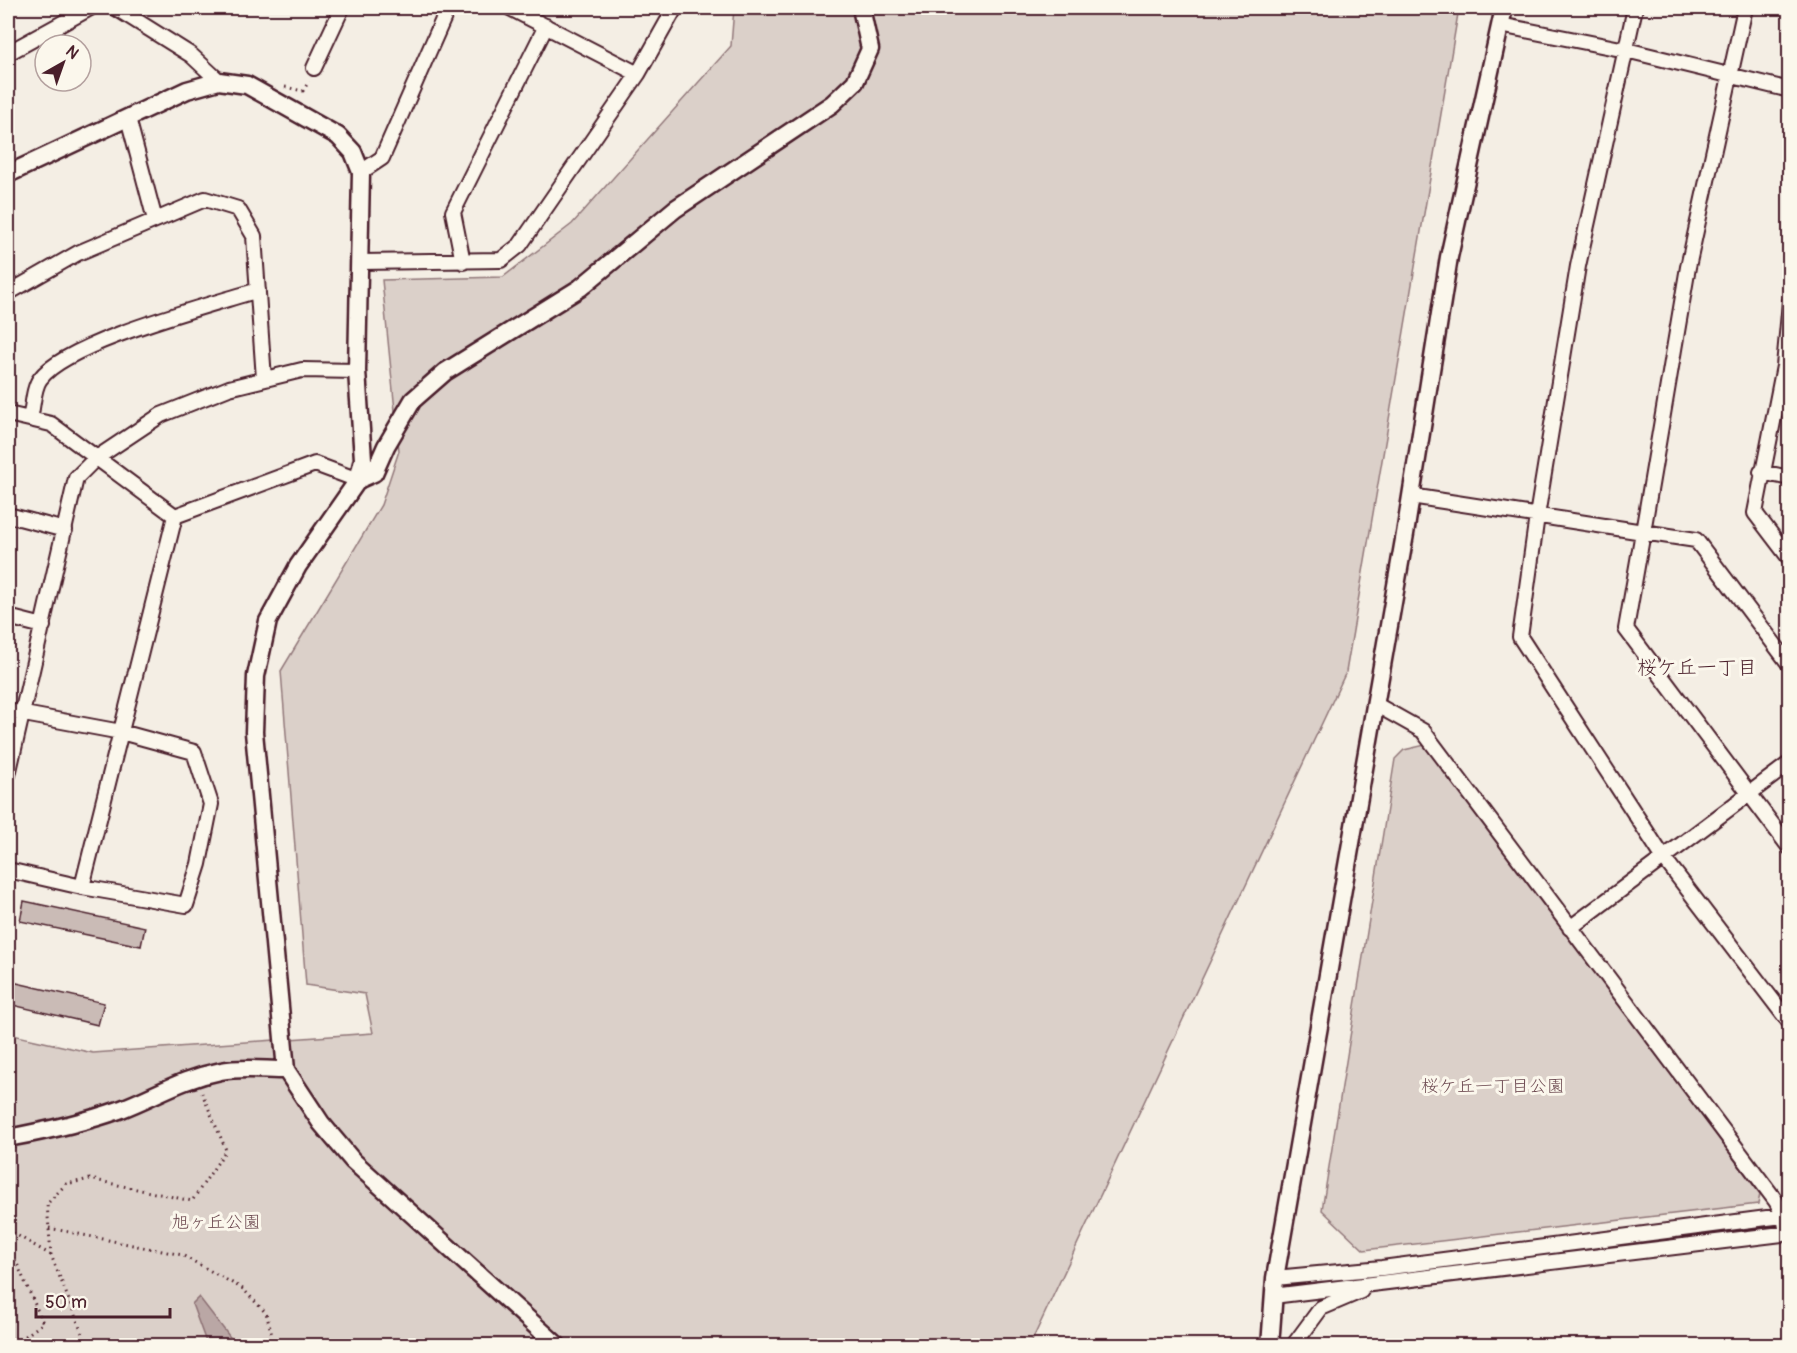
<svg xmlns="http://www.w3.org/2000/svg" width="1797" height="1353" font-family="Pangolin,'Klee One',sans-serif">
<rect width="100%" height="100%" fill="#f4eee4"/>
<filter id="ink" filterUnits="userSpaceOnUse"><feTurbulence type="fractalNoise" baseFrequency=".0167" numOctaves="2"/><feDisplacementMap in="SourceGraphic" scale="12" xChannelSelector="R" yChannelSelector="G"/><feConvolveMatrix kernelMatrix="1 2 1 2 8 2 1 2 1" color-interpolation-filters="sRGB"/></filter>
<g filter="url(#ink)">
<path fill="#dbd0c9" stroke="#92787a" stroke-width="1.5" d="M 734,8 L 1459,8 L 1346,672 L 1030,1345 L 8,1346 L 8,1034 L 93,1053 L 373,1033 L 365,994 L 306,985 L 281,671 L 381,505 L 399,451 L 382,280 L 503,277 L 572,224 L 731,46 Z
M 1425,745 L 1760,1194 L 1758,1204 L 1364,1250 L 1322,1210 L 1395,759 L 1404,750 Z"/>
<path fill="#baa7a5" stroke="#8d7174" stroke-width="1.5" d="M 199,1297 L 236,1345 L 204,1345 L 206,1342 L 192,1304 Z"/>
<path fill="#cabbb6" stroke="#4a1f2b" stroke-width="1.5" d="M 24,901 L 145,927 L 141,946 L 20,921 Z
M 8,981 L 104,1003 L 98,1025 L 8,1004 Z"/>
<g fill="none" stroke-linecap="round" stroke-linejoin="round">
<defs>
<path id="minor" d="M 116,8 L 191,55 L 219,81
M 510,8 L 638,74
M 1635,8 L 1578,266 L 1537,516 L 1520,637 L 1663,857 L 1790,1023
M 1745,8 L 1688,267 L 1643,532 L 1696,540 L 1790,665
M 1500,25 L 1626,50 L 1790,90
M 8,53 L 90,8
M 314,68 L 342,8
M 128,118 L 155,220
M 361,172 L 382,158 L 448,8
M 361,262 L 501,260 L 520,245 L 638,74 L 675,8
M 463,262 L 453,212 L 546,26
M 8,293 L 78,253 L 205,199 L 238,209 L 254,236 L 264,379
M 1790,302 L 1784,366 L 1755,513 L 1790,559
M 8,414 L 51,424 L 175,516
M 30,419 C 33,408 33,388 40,379 C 66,342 211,305 258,290
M 1761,472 L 1790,478
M 1411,496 L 1643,532 L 1626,629 L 1790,848
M 8,515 L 65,530
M 8,617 L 43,626
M 1375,704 L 1423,731 L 1776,1201 L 1784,1216 L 1787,1233
M 8,711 L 121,732 L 194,752 L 211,804 L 199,864 L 186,905 L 82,887 L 8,870
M 8,775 L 76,478 L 95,459 L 161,415 L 229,388 L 302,370 L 357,371
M 82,887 L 175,516 L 315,464 L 358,480
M 1570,928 L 1790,763
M 1275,1278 L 1382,1268 L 1790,1215
M 1273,1296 L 1790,1233
M 1293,1346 L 1321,1308 L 1361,1291"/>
<path id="tertiary" d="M 8,174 L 187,90 L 219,81 L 247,85 L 338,136 L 353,152 L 361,172 L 357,371 L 363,459 L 358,480 L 298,566 L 268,621 L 256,676 L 254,732 L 286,1070 L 321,1123 L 353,1161 L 558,1346
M 358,480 L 374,473 L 386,446 L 413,400 L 445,372 L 580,288 L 675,209 L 832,104 L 855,82 L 870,49 L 861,8
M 8,1138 C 45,1131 83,1123 119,1110 C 156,1096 180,1079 221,1071 C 241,1067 265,1070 286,1070
M 1270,1346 L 1275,1278 L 1405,534 L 1449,257 L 1504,8"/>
</defs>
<use href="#minor" stroke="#4a1f2b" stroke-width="18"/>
<use href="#tertiary" stroke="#4a1f2b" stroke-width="21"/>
<path stroke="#4a1f2b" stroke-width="3" stroke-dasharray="1.5 4.5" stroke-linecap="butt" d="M 285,87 L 303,91 L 309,81
M 49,1228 L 182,1255 L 243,1289 L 266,1313 L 275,1346
M 8,1230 L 51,1255
M 8,1243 L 43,1323 L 12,1346
M 67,1346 L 84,1338 L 51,1255 L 47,1204 L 66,1184 L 90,1179 L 192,1201 L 226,1150 L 202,1093"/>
<use href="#minor" stroke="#fbf7ec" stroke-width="14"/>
<use href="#tertiary" stroke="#fbf7ec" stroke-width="16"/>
</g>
</g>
<g text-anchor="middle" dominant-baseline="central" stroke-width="6" stroke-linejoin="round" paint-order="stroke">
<g font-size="18" fill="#6e4b52" stroke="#fbf7ec">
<text x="1493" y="1086">桜ケ丘一丁目公園</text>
<text x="216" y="1222">旭ヶ丘公園</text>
</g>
<g font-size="20" fill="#4a1f2b" stroke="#fbf7ec">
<text x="1697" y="667">桜ケ丘一丁目</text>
</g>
</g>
<rect width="1797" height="1353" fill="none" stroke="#fbf7ec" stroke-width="30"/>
<rect x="15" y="15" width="1767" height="1323" fill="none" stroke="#4a1f2b" stroke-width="2" filter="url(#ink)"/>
<g transform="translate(63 63) rotate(40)"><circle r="28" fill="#fbf7ec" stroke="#b4a19f" stroke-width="1.5"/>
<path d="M0-4.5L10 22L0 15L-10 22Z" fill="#4a1f2b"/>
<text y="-9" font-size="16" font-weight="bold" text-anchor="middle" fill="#4a1f2b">N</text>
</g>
<path d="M36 1308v9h134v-9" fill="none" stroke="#4a1f2b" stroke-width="3"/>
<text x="45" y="1308" font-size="18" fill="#4a1f2b" stroke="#fbf7ec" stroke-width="4.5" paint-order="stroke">50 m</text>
</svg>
